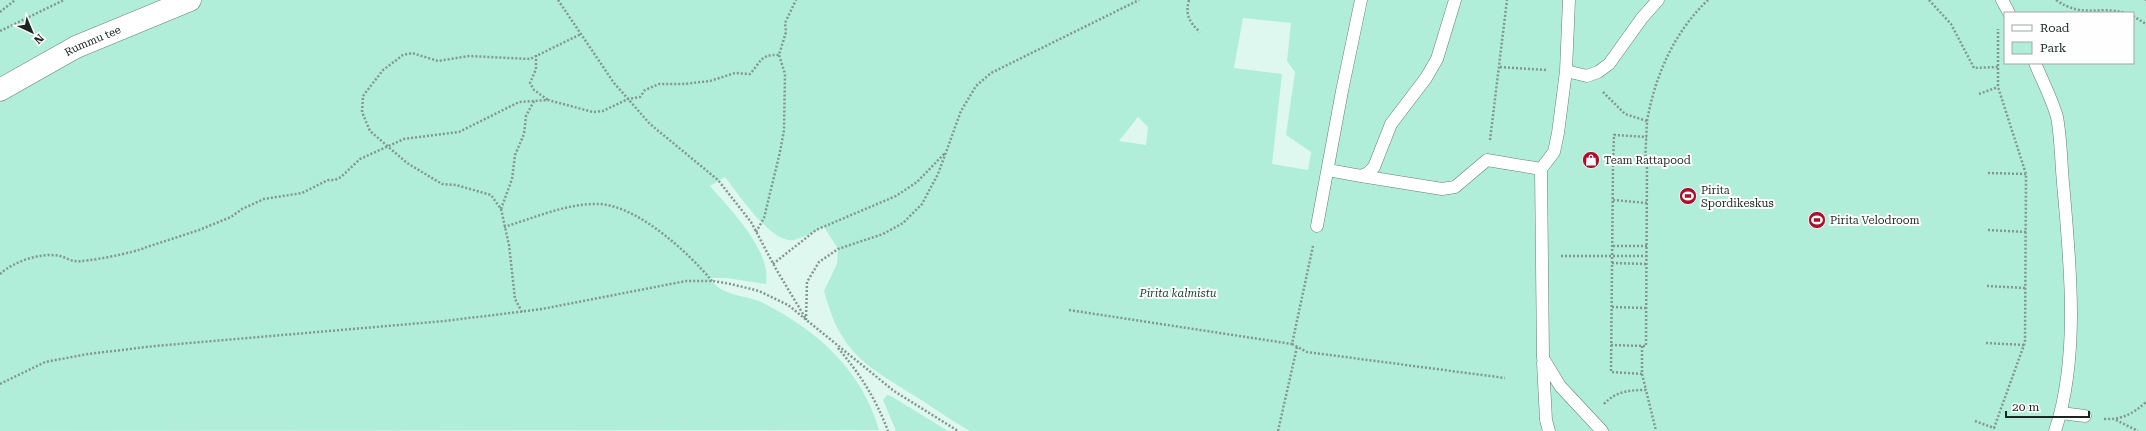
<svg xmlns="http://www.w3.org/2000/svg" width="2146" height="431" font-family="'Roboto Serif',serif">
<rect width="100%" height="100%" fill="#dff8ef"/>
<path fill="#b0eeda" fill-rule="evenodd" d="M 0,0 L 2146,0 L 2146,431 L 970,431 C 947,418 927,403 905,390 C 883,376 858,362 844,339 C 834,325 829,308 824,291 L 837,264 L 838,249 L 824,227 C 817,230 798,240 793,240 C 771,244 737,192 725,177 L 710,186 C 730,209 772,251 766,284 L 726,278 L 709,278 C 712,281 715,285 718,287 C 729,296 748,296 761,302 C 816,329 862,370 879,430 L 0,431 ZM 2005,13 L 2133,13 L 2133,63 L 2005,63 ZM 1243,18 L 1291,23 L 1287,61 L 1295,72 L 1286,135 L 1311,152 L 1308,170 L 1272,164 L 1282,74 L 1234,68 ZM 1138,117 L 1148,127 L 1146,145 L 1119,141 Z
M 887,395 L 891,396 L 948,431 L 896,431 L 883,400 Z"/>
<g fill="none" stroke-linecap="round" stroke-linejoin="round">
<defs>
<path id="service" d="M 2002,0 L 2009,13
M 2035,63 C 2042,80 2052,99 2057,117 C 2061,138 2061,162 2063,183 C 2070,261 2080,357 2055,431
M 1566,71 L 1569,0
M 1328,170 L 1361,176 L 1368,173 L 1374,167 L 1391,124 L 1426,78 L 1437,59 L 1455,0
M 1361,176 L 1442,189 L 1455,187 L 1487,160 L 1541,169
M 1317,226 L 1342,91 L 1361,0
M 1543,363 L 1546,420 L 1549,431
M 2061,413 L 2085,416
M 1602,431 L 1560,386 L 1543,358 L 1541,169 L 1554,152 L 1558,133 L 1566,71 L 1587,76 L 1598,72 L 1609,64 L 1642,18 L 1658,0"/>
<g id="secondary">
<path id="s1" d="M 0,90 L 76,47 L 190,0"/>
</g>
</defs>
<use href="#service" stroke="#677e76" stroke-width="13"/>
<use href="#secondary" stroke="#677e76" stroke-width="23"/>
<path stroke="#849690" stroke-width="2.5" stroke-dasharray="2 2" stroke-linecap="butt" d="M 558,0 L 614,83 L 650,124 L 718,180 L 751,222 L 776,269 L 806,319
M 1189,0 C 1185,14 1189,22 1200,32
M 1929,0 L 1951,24 L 1974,68 L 1998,67
M 2056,0 C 2084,19 2097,5 2125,13
M 2146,0 L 2146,1
M 0,12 L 15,0
M 2133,16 L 2146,24
M 0,31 L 64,0
M 536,55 L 536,69 L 530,83 L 534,90 L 548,100
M 1500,67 L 1546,70
M 1603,92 L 1625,114 L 1647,121 L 1645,164
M 1979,94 L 1998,87
M 1647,121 C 1655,76 1674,32 1708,0
M 1490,140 L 1507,0
M 1988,173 L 2026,174
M 1613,200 L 1647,203
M 501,209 L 512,179 L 515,155 L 524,134 L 526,116 L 534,101
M 504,227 C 534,218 567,203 599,204 C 638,206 688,252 712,281
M 1988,230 L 2026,232
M 756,232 L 764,218 L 780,152 L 784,130 L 785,74 L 779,55 L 786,32 L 785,23 L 796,0
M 1613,246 L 1647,246
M 1561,256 L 1649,256
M 1612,263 L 1646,264
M 773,264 L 816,230 L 896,196 L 917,182 L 945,153
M 0,274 C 14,261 42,252 60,256 C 65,257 70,261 75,261 C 83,263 137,252 144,248 L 199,230 L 231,217 L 242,209 L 264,199 L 302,193 L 328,180 L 335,180 L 341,177 L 360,159 L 404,139 L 459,132 L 519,102 L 548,100 L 593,112 L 603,111 L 628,99 L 640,97 L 645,90 L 659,84 L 683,84 L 710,81 L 735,73 L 750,74 C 761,62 760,54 779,55
M 1987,286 L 2025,288
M 1612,307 L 1646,308
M 1069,310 L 1292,344 L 1313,246
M 522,312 L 515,299 L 509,245 L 501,209 L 491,195 L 456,185 L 442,184 L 407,163 L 370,131 L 362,112 L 363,96 L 383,70 L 403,55 L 412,53 L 438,61 L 469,56 L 530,59 L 581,34
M 806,320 L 807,282 L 819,262 L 838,249 L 883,234 L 903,223 L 922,204 L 938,174 L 961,111 L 976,86 L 991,73 L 1139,0
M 1986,343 L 2024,345
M 1292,344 L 1307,352 L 1505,378
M 1611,345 L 1646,346 L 1647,164 L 1613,163
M 1642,346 L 1642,374 L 1646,390
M 838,348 C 860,374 876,399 888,431
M 1642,374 L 1611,372 L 1613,163 L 1614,135 L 1647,137
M 0,384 L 45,362 L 88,354 L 155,346 L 445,321 L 542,309 L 686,281 L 713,281 L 731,284 L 759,291 L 788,305 L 894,391 L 958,431
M 1604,404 C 1616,391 1630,390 1646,390 L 1656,431
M 2104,419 C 2121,420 2133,414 2146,402
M 2116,420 L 2138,431
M 1975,421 L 1994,428 L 2025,342 L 2026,174 L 1998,87 L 1998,29
M 1278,431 L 1297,347"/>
<use href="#service" stroke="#fff" stroke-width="12"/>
<use href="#secondary" stroke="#fff" stroke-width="22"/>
</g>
<defs>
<symbol id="shop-disc" viewBox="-11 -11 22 22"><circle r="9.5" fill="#a8102b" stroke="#fefefe"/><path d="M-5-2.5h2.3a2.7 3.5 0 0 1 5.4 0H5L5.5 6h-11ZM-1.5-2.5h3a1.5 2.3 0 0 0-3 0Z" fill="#fff"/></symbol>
<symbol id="stadium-disc" viewBox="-11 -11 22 22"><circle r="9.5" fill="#a8102b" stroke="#fefefe"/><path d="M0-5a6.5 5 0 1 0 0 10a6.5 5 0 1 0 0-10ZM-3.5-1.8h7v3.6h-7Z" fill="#fff"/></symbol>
</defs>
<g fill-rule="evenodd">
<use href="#shop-disc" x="1581" y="150" width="20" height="20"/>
<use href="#stadium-disc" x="1678" y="186" width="20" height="20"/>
<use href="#stadium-disc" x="1807" y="210" width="20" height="20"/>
</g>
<g text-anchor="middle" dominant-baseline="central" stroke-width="4" stroke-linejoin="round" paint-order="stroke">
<g font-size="11" fill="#1b2522" stroke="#fefefe">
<text stroke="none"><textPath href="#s1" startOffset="105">Rummu tee</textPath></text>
</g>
<g font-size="11" fill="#1b2522" stroke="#fefefe" text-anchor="start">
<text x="1604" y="160">Team Rattapood</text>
<text x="1701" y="190">Pirita<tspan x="1701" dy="13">Spordikeskus</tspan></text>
<text x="1830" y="220">Pirita Velodroom</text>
</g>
<g font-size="11" font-style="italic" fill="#183e34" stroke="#fefefe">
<text x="1178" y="293">Pirita kalmistu</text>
</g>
</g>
<rect x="2004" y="12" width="130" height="52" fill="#fefefe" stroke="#a3a7a6"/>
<rect x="2012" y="25" width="20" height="6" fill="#ffffff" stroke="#a3a7a6"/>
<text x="2040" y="32" font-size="12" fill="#1b2522">Road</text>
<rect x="2012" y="42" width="20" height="12" fill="#b0eeda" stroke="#a3a7a6"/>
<text x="2040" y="52" font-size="12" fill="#1b2522">Park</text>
<g transform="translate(32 32) rotate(136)" stroke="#fefefe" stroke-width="3" paint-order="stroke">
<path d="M0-3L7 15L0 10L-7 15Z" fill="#1b2522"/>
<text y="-6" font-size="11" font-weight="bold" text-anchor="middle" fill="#1b2522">N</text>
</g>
<path d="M2006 411v6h83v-6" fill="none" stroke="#1b2522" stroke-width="2"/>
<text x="2012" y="411" font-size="12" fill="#1b2522" stroke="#fefefe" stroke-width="3" paint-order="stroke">20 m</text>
</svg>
